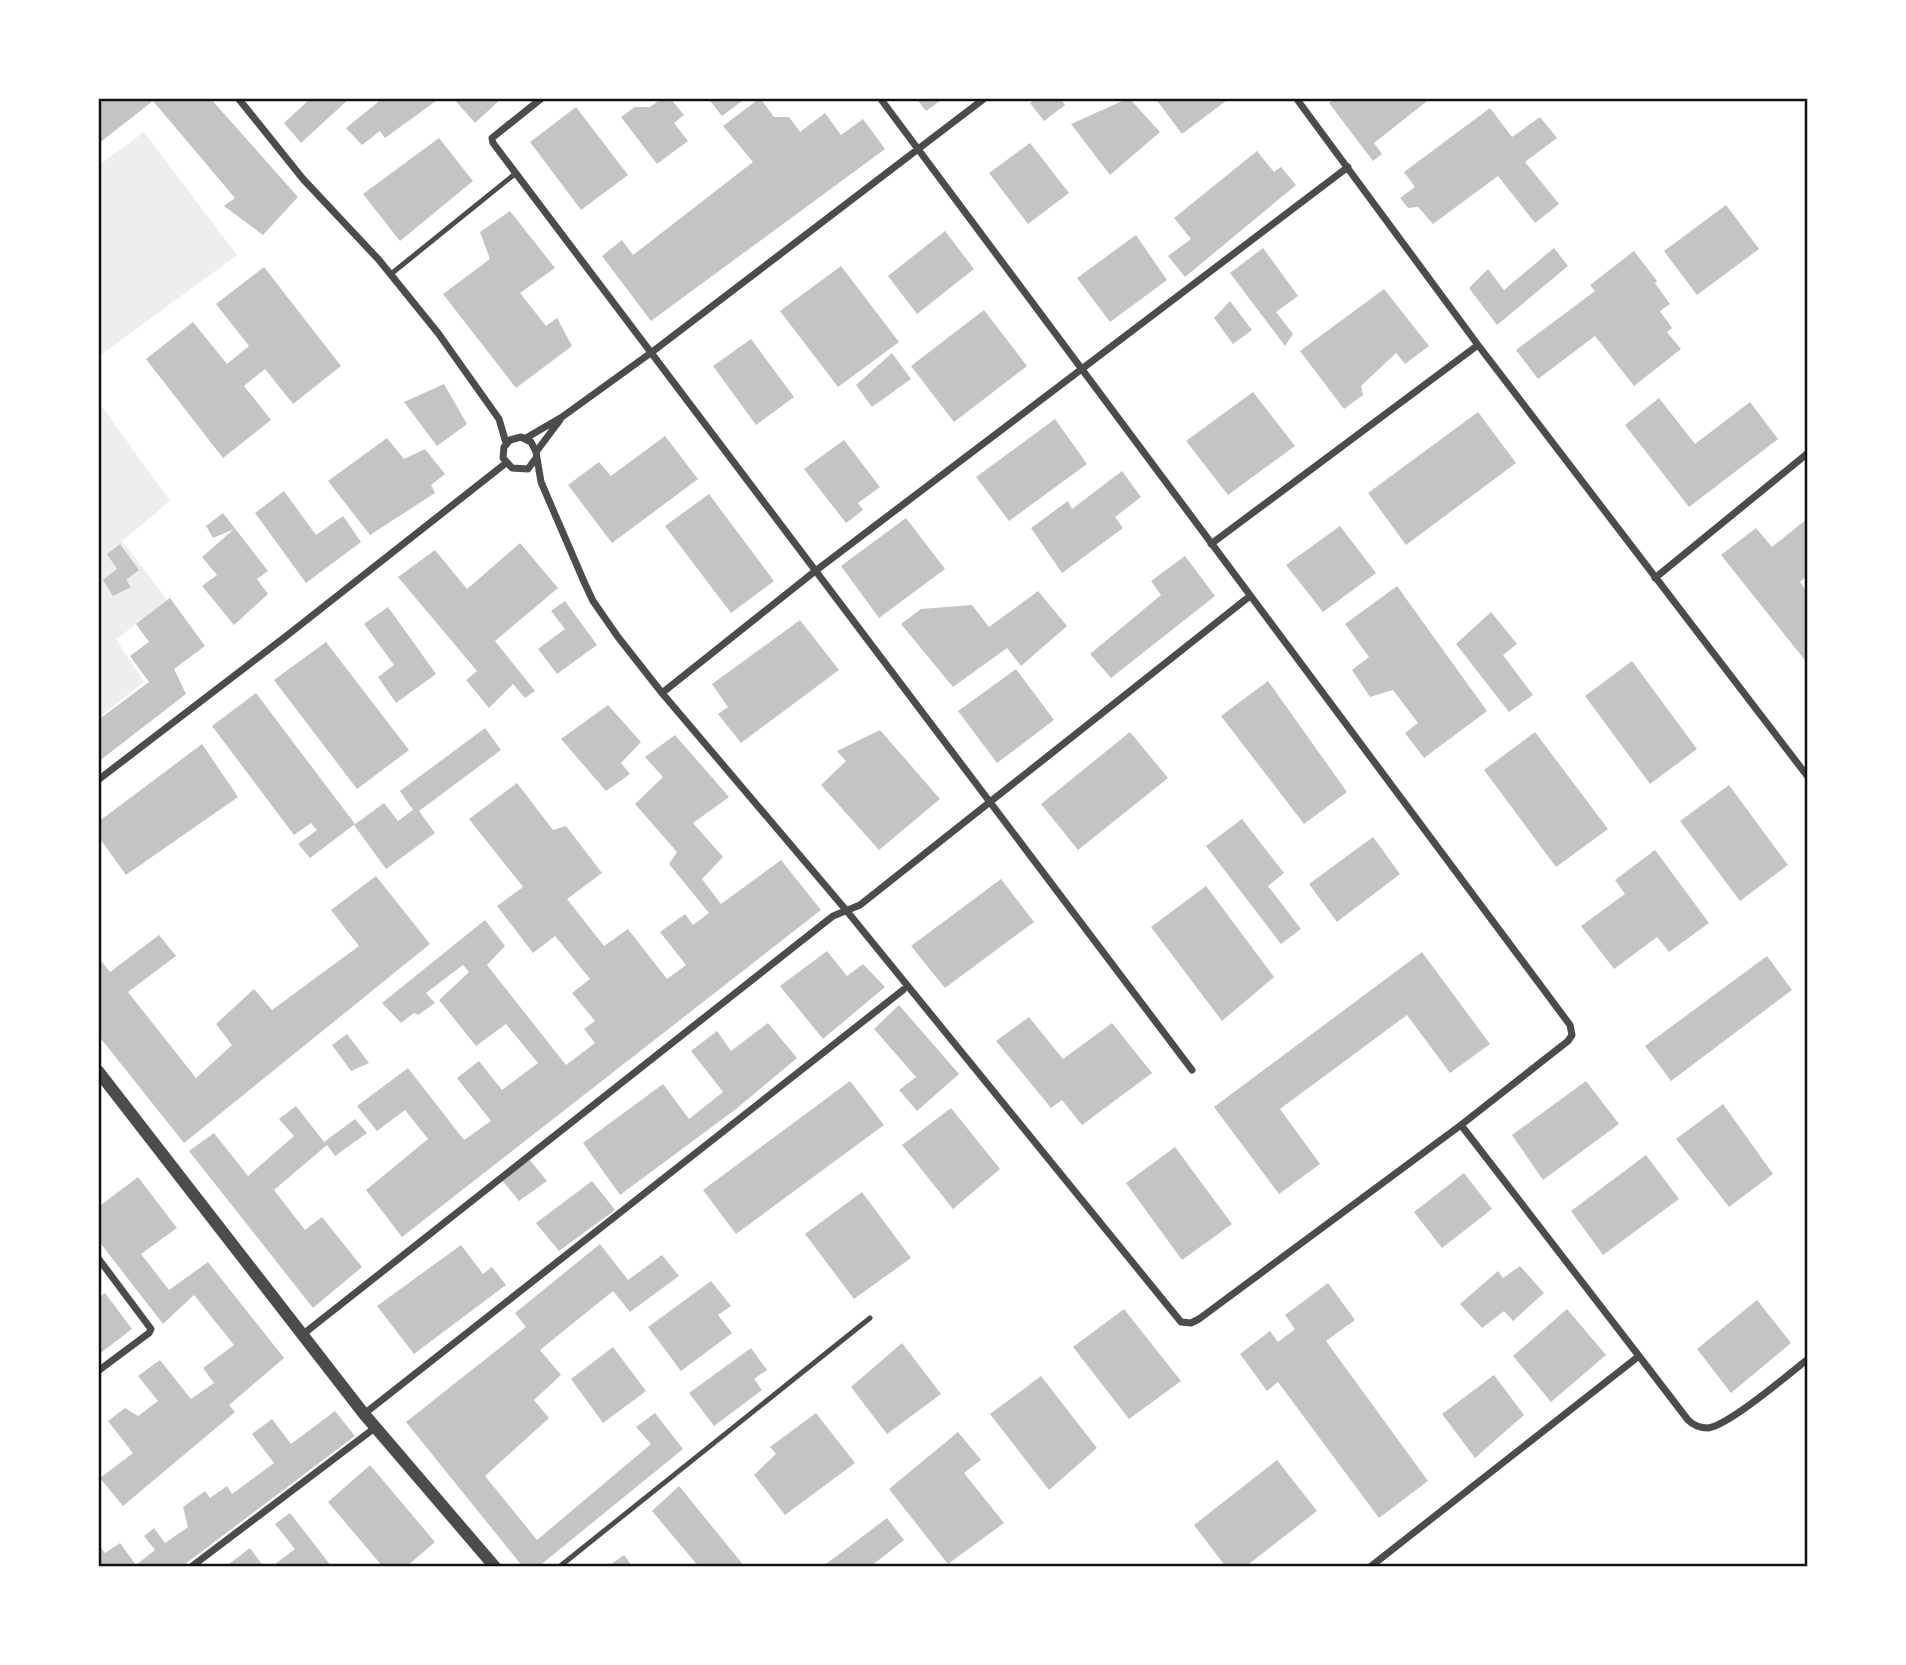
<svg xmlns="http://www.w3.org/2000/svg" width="1906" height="1665" font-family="Lato,sans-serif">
<rect width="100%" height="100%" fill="#fff"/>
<path fill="#eee" d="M 144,132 L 237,255 L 98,357 L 98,166 Z
M 98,401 L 170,501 L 122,541 L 168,601 L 116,639 L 144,682 L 98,718 Z"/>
<path fill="#c4c4c4" d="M 107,98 L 210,98 L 298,197 L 263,235 L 224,206 L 235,198 L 153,101 L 98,144 L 98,104 Z
M 311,98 L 350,98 L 301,143 L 284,123 Z
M 383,98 L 440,98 L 385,138 L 380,131 L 362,145 L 346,128 Z
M 453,98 L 502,98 L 475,123 Z
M 662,98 L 670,98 L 684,115 L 674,123 L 688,141 L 657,164 L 621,117 L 635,107 L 650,107 Z
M 708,98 L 746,98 L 722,116 Z
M 760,98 L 774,117 L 789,117 L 800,132 L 825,113 L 841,135 L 863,119 L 885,149 L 651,321 L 602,256 L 622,240 L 633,255 L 753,162 L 723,126 Z
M 916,98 L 944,98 L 926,111 Z
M 1037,98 L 1060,98 L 1065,105 L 1044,121 L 1030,103 Z
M 1129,98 L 1160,132 L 1110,175 L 1071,124 Z
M 1155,98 L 1230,98 L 1182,134 Z
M 1336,98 L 1384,98 L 1386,100 L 1389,98 L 1431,98 L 1374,143 L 1382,154 L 1373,161 L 1329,103 Z
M 576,107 L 628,175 L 581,210 L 530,142 Z
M 1490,108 L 1512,137 L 1540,117 L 1557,138 L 1525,162 L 1559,204 L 1535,223 L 1498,176 L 1433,224 L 1418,207 L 1408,208 L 1400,198 L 1415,187 L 1404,172 Z
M 439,138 L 473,181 L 400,241 L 363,194 Z
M 1030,143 L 1069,193 L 1028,224 L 989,173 Z
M 1257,151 L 1274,172 L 1281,167 L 1296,185 L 1185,277 L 1168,256 L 1191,239 L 1174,218 Z
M 1726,205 L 1759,249 L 1697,295 L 1664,251 Z
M 510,211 L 555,268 L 520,293 L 546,326 L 557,318 L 572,346 L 516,388 L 443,294 L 490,259 L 480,232 Z
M 945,231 L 974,269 L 917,314 L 888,276 Z
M 1136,235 L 1167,280 L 1110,322 L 1077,278 Z
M 1263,248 L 1298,296 L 1276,312 L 1293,334 L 1285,346 L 1230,273 Z
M 1554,248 L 1568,266 L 1497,325 L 1469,288 L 1488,269 L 1504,290 Z
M 1634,251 L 1657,281 L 1655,283 L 1670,304 L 1660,311 L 1672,328 L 1667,332 L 1681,349 L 1634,386 L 1595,336 L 1538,379 L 1516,350 L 1595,291 L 1590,285 Z
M 841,266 L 899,342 L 838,387 L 780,311 Z
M 264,267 L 341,366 L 293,404 L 265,369 L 244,386 L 271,420 L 223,458 L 146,359 L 193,322 L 227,364 L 249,346 L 216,304 Z
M 1384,289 L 1429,346 L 1405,364 L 1396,353 L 1361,386 L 1363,395 L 1344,409 L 1300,351 Z
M 1230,301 L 1252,330 L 1233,344 L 1214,318 Z
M 984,310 L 1027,366 L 954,422 L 911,366 Z
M 751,339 L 794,397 L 756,425 L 713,366 Z
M 892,353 L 911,379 L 872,407 L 856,385 Z
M 444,384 L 467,424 L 437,446 L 404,402 Z
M 1253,392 L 1295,446 L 1228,495 L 1186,441 Z
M 1659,398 L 1695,444 L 1750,402 L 1778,439 L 1689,507 L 1625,425 Z
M 1478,412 L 1516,463 L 1406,545 L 1368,493 Z
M 1055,419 L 1087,464 L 1009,521 L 976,477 Z
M 665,436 L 698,479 L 612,543 L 568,485 L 599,462 L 611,476 Z
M 387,438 L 404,459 L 425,449 L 445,474 L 431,485 L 435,493 L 370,535 L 328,481 Z
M 844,440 L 880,487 L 858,503 L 863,510 L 846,523 L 804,469 Z
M 1122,471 L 1141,497 L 1115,517 L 1123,528 L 1062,573 L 1031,528 L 1068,501 L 1072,509 Z
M 284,491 L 316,535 L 343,516 L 361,542 L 306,583 L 255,513 Z
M 709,494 L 774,581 L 731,613 L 665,526 Z
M 223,513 L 268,571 L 257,579 L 268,594 L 234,625 L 202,586 L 217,575 L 202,557 L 234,529 L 213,538 L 206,526 Z
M 906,518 L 945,569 L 879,618 L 841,566 Z
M 1808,518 L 1808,575 L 1800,582 L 1808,593 L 1808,664 L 1721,555 L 1756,528 L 1772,547 Z
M 1340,526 L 1376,573 L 1323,612 L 1286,565 Z
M 520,543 L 558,588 L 495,641 L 535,691 L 525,698 L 513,684 L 489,708 L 466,680 L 477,671 L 398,577 L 435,550 L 467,589 Z
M 120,544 L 139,570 L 126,580 L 131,587 L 113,596 L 103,580 L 117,569 L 107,554 Z
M 1185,556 L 1215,596 L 1111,678 L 1090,654 L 1161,595 L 1151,581 Z
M 1397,586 L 1487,711 L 1424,758 L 1405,733 L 1418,723 L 1393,690 L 1370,697 L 1352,670 L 1369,657 L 1345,624 Z
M 1038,591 L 1067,626 L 1021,666 L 1007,648 L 953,687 L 901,624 L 921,609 L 972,605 L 989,627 Z
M 170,598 L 205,646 L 174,669 L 186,694 L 98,762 L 98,720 L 149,682 L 130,656 L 149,642 L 136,624 Z
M 565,601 L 597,645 L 557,674 L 538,649 L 565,629 L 551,611 Z
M 388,607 L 436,674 L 396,703 L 378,677 L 394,665 L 364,624 Z
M 1491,612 L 1517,644 L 1503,655 L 1533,695 L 1509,712 L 1456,644 Z
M 800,620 L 839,670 L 741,743 L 718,714 L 728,707 L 712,684 Z
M 326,642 L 409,750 L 357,789 L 274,680 Z
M 1632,661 L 1697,749 L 1650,784 L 1585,696 Z
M 1016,669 L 1054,720 L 997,763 L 958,711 Z
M 1268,681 L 1347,792 L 1304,824 L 1221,716 Z
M 256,693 L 355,824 L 310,858 L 298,844 L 317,830 L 311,823 L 294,835 L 212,726 Z
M 608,705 L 641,742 L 621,763 L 630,774 L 606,791 L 561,739 Z
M 485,728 L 501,750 L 419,811 L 435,833 L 386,869 L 354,825 L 384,803 L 398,821 L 413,810 L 400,791 Z
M 880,730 L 940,799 L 879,850 L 821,785 L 846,761 L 837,751 Z
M 1130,732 L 1168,778 L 1078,850 L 1041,804 Z
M 1535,732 L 1608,829 L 1556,867 L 1484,770 Z
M 675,735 L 729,797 L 693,823 L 723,857 L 702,879 L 721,904 L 781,860 L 821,910 L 402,1237 L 366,1190 L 428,1139 L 405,1110 L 377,1131 L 357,1106 L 408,1068 L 464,1140 L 491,1121 L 457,1078 L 479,1061 L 502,1090 L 538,1063 L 506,1024 L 476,1046 L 439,1000 L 469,972 L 463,965 L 426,993 L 435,1003 L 418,1015 L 414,1013 L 401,1023 L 382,1003 L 485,920 L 505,946 L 487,965 L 566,1065 L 595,1043 L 584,1029 L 595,1021 L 572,993 L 590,979 L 555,936 L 533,953 L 497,906 L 523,887 L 469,819 L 517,783 L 553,830 L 566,826 L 602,873 L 567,899 L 604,946 L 628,929 L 667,979 L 686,965 L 660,932 L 685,914 L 693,925 L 709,913 L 669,864 L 677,852 L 635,804 L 663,777 L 645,757 Z
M 202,744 L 238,797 L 126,875 L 98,836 L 98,822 Z
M 1729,785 L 1788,865 L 1740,901 L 1680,821 Z
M 1242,819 L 1284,873 L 1268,886 L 1301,929 L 1281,944 L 1206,846 Z
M 1373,837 L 1400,874 L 1337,922 L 1309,884 Z
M 1655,850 L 1709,923 L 1669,952 L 1657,937 L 1614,969 L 1581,926 L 1625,894 L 1615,880 Z
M 376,876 L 430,944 L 184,1143 L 98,1035 L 98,957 L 110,972 L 159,935 L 176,956 L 128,992 L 196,1078 L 232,1045 L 216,1024 L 254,989 L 272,1010 L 359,946 L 331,910 Z
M 1001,879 L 1034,922 L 945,988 L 911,946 Z
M 1206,886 L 1274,977 L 1222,1021 L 1151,927 Z
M 827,951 L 847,976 L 863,964 L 885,987 L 823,1039 L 780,986 Z
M 1422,952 L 1490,1044 L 1450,1073 L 1407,1015 L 1280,1109 L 1320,1164 L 1279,1194 L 1214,1107 Z
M 1767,956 L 1792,990 L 1671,1081 L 1645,1046 Z
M 899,1005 L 959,1074 L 917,1111 L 899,1090 L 916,1077 L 874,1029 Z
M 1029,1017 L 1063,1059 L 1112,1023 L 1152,1073 L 1082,1125 L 1062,1100 L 1051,1108 L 996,1041 Z
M 768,1023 L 797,1058 L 736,1109 L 620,1195 L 583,1143 L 663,1084 L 689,1119 L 723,1092 L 691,1051 L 717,1031 L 731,1051 Z
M 347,1034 L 369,1063 L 351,1071 L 332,1045 Z
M 850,1081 L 884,1125 L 736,1234 L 703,1190 Z
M 1586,1081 L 1619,1124 L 1543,1180 L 1512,1135 Z
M 1723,1104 L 1773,1174 L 1729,1207 L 1676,1139 Z
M 296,1106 L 324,1142 L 355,1119 L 367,1133 L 335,1156 L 327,1145 L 274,1190 L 305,1230 L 322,1217 L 362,1267 L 313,1308 L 189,1151 L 214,1133 L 248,1176 L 294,1136 L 279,1119 Z
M 951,1108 L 1000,1169 L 953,1209 L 902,1145 Z
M 1175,1147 L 1232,1224 L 1182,1260 L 1126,1183 Z
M 1646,1155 L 1679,1199 L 1603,1255 L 1571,1211 Z
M 530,1160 L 547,1181 L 519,1201 L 502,1180 Z
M 1464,1173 L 1492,1209 L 1442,1248 L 1414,1212 Z
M 138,1177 L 177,1228 L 141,1254 L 169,1290 L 208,1262 L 284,1358 L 229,1405 L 235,1412 L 123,1506 L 100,1478 L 133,1453 L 108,1421 L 125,1408 L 138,1416 L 158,1401 L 138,1376 L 160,1360 L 191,1399 L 214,1383 L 203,1368 L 234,1345 L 194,1295 L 163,1324 L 98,1240 L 98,1201 L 101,1205 Z
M 592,1181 L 615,1210 L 559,1251 L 536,1223 Z
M 862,1192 L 911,1258 L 854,1299 L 805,1234 Z
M 600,1244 L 628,1280 L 662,1255 L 679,1276 L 630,1312 L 613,1291 L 540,1350 L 561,1375 L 534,1400 L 549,1418 L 485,1476 L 537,1540 L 651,1444 L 636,1427 L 655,1413 L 683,1449 L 538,1567 L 523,1567 L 406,1422 L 526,1327 L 515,1313 Z
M 461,1245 L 483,1274 L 492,1267 L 506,1285 L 414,1354 L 377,1306 Z
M 1520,1266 L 1544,1293 L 1513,1321 L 1504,1311 L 1482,1328 L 1460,1304 L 1498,1271 L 1503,1278 Z
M 711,1281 L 731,1306 L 718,1315 L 732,1333 L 681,1371 L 648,1327 Z
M 1328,1283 L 1355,1320 L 1326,1341 L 1428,1481 L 1379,1518 L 1278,1382 L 1267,1391 L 1240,1354 L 1270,1331 L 1278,1342 L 1295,1329 L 1285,1315 Z
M 105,1293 L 132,1329 L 98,1355 L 98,1298 Z
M 1757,1300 L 1791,1343 L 1731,1393 L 1697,1349 Z
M 1124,1309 L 1181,1381 L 1129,1419 L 1073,1347 Z
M 1567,1309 L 1606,1355 L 1551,1402 L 1513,1356 Z
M 902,1343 L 941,1394 L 887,1434 L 851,1387 Z
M 613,1347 L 646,1391 L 603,1423 L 571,1379 Z
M 751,1348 L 767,1370 L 754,1379 L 762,1390 L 714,1426 L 689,1393 Z
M 1494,1375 L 1524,1415 L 1475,1458 L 1442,1414 Z
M 1041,1376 L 1097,1448 L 1049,1490 L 990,1414 Z
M 335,1411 L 355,1436 L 181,1567 L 98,1567 L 98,1544 L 105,1553 L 120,1543 L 136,1565 L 155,1550 L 144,1536 L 154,1528 L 165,1543 L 188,1527 L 183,1507 L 205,1491 L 210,1498 L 227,1486 L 232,1494 L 274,1463 L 252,1434 L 272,1419 L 291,1444 Z
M 816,1413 L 855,1463 L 785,1515 L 754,1475 L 776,1454 L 770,1447 Z
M 958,1432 L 981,1460 L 964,1473 L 1004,1523 L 948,1564 L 889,1489 Z
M 1277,1460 L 1317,1511 L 1245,1567 L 1226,1567 L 1194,1525 Z
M 370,1465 L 435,1542 L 406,1567 L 383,1567 L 328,1502 Z
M 679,1486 L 745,1567 L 699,1567 L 652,1511 Z
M 290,1513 L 332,1567 L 271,1567 L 295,1549 L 275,1524 Z
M 887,1518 L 904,1540 L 870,1567 L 822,1567 Z
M 250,1548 L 264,1567 L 225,1567 Z
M 624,1555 L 633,1567 L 607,1567 Z"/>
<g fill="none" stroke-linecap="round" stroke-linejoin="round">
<path stroke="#4c4c4c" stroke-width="5" d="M 391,274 L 516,173
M 559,1567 L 870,1318"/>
<path stroke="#4c4c4c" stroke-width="7" d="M 238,98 L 303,179 L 379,260 L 438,333 L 499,419 L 506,443
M 542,98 L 492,138 L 493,143 L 1192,1070
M 880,98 L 1570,1025 L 1572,1035 L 1568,1041 L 1461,1125
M 1296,98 L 1478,345 L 1808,777
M 526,438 L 562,417 L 652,352 L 985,98
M 536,452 L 560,420
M 536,458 L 528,469 L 512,468 L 503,458 L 504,447 L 510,440 L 521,437 L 531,442 L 536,452 L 541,482 L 585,584 L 593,601 L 618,637 L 662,693 L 846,910 L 1181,1322 L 1191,1323 L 1199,1319 L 1461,1125 L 1639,1356
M 1211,544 L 1478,345
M 1655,578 L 1808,453
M 662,693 L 814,572 L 1348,167
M 98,780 L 285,637 L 506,463
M 98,1258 L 151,1329 L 149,1333 L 98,1371
M 302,1335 L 833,916 L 860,905 L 1250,596
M 364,1414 L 903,990
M 191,1567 L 376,1427
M 1370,1567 L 1639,1356 L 1688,1420 C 1693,1425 1699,1428 1708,1428 C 1728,1426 1789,1374 1808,1359"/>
<path stroke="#4c4c4c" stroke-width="12" d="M 98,1071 L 364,1414 L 495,1567"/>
</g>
<rect width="1906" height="1665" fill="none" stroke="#ffffff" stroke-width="200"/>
<rect x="100" y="100" width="1706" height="1465" fill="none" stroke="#111" stroke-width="2.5"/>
</svg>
